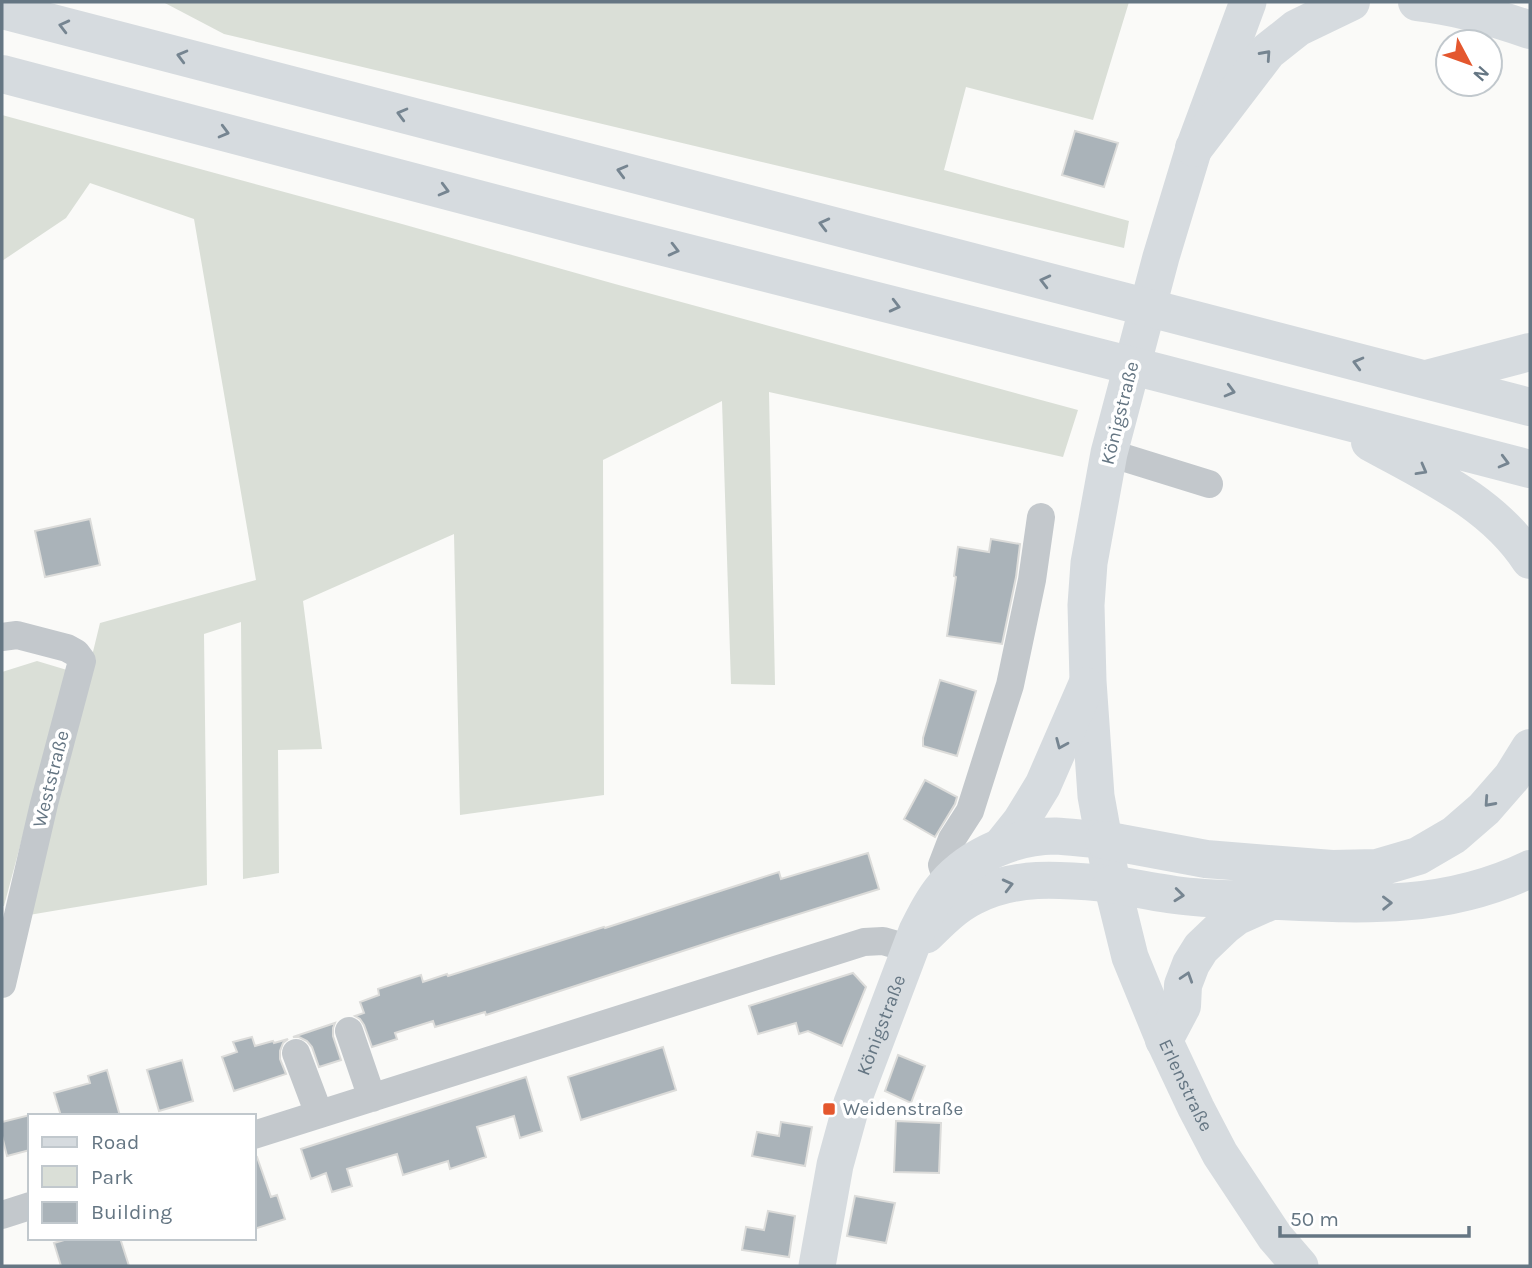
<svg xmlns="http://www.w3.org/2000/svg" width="1532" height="1268" font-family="Karla,sans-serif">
<rect width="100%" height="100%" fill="#fafaf8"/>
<path fill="#dadfd7" d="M 163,2 L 1129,2 L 1093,120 L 966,87 L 944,170 L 1129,221 L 1124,248 L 224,34 Z
M 2,115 L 402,224 L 615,284 L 1078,410 L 1063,457 L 769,392 L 775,685 L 731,684 L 722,401 L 603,460 L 604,795 L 460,815 L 454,534 L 303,601 L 322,749 L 278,750 L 279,873 L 243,879 L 241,622 L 204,634 L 207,885 L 29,915 L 100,623 L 256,580 L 194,219 L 90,183 L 66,218 L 2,261 Z
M 37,661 L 67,670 L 4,906 L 2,906 L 2,672 Z"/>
<path fill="#aab3b9" stroke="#dcdcda" stroke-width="2" d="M 1075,131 L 1118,143 L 1104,187 L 1062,175 Z
M 90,519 L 100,565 L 45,577 L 35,531 Z
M 991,539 L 1020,544 L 1016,577 L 1002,644 L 947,636 L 956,577 L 954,576 L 958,547 L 989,552 Z
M 940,680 L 976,691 L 957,756 L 923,746 L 923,738 Z
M 925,780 L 957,797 L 955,804 L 935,837 L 904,819 Z
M 868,853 L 879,889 L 735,934 L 486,1015 L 485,1012 L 435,1027 L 433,1021 L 395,1033 L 397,1039 L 372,1047 L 364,1025 L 360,1019 L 355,1016 L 364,1013 L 360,1002 L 379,995 L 378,989 L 421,975 L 423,982 L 447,974 L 448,976 L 604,927 L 605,928 L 779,872 L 781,879 Z
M 853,973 L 866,987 L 842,1046 L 808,1031 L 799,1034 L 796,1023 L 758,1034 L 749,1006 Z
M 335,1023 L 333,1028 L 333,1036 L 341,1060 L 319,1067 L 312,1047 L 307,1041 L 299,1037 L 293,1037 Z
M 252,1037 L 255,1046 L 273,1041 L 274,1043 L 288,1039 L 283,1043 L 280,1051 L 280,1059 L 286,1074 L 234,1091 L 222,1057 L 237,1052 L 233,1042 Z
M 663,1047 L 676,1090 L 581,1120 L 568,1077 Z
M 898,1055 L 925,1066 L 911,1103 L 885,1091 Z
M 182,1060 L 193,1101 L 159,1111 L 147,1070 Z
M 107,1070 L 120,1116 L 61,1116 L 54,1093 L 90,1083 L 88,1076 Z
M 526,1077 L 542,1131 L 520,1138 L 514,1116 L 477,1127 L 486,1157 L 450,1169 L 448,1161 L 403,1175 L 397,1154 L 347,1169 L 352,1186 L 332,1192 L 326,1173 L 311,1179 L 301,1149 Z
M 30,1115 L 30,1150 L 7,1156 L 2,1136 L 2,1122 Z
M 896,1121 L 941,1123 L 939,1173 L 894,1172 Z
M 781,1122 L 812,1127 L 805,1166 L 752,1156 L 757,1132 L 779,1136 Z
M 257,1157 L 271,1197 L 277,1195 L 285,1219 L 254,1229 L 254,1158 Z
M 855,1196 L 895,1203 L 886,1243 L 847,1236 Z
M 768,1211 L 795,1216 L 789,1257 L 742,1250 L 746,1227 L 764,1230 Z
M 71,1238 L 120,1238 L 129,1266 L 61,1266 L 54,1243 Z"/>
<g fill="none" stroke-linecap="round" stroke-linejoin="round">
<path stroke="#c3c8cc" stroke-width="28" d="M 1109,453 L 1209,484
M 2,637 L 17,635 L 67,648 L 76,653 L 82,661 L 44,804 L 2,984
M 955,893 L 948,882 L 942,865 L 952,839 L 970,811 L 1010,685 L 1032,580 L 1041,517
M 349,1031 L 372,1098
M 296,1053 L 319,1114
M 254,1135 L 864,942 L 883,941 L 911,949
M 2,1215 L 30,1206"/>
<g stroke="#d6dbdf" stroke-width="37">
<path id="s1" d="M 1248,2 L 1194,148 L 1161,257 L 1109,453 L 1089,563 L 1086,605 L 1088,681 L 1096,796 L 1112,884 L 1130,957 L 1164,1040 L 1196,1108 L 1220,1154 L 1275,1237 L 1300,1266"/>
<path d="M 1001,846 L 1021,821 L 1043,785 L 1086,686"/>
<path d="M 926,935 C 940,921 955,906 973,897 C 1017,874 1065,880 1112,884"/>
<path id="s2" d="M 817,1266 L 835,1165 L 852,1103 L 917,931 C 925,915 933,899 945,885 C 971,855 1016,836 1055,836 C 1071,837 1088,839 1104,840"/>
</g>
<path stroke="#d6dbdf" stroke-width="38" d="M 1417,2 C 1456,6 1493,17 1530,30
M 2,10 L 1530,407
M 2,74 L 585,227 L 1164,374 L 1530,469
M 1194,148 L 1268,51 L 1297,28 L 1351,2
M 1427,379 L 1530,352
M 1370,442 C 1428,474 1493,503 1530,560
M 1104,840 L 1206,859 L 1332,869 L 1377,868 L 1418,856 L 1454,835 L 1484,809 L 1512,777 L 1530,748
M 1112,884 C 1133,888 1154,892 1175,895 C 1209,900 1244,899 1277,901 C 1367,905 1447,909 1530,869
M 1164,1040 L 1182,1006 L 1183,985 L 1191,964 L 1201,948 L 1224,926 L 1237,916 L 1271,901"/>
</g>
<defs><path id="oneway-chevron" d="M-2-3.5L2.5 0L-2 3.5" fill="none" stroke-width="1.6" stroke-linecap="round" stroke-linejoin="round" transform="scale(1.75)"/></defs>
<g stroke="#768591">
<use href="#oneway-chevron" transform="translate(64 26) rotate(-166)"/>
<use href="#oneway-chevron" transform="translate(1266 55) rotate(-48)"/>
<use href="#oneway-chevron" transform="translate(182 56) rotate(-165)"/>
<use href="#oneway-chevron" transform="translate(402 114) rotate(-165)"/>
<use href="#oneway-chevron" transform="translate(224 132) rotate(15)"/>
<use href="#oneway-chevron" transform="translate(622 171) rotate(-165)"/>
<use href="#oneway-chevron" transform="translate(444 190) rotate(15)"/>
<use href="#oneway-chevron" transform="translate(824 224) rotate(-166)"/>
<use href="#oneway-chevron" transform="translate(674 250) rotate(14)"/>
<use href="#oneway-chevron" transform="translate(1045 281) rotate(-166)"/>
<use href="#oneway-chevron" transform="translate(895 306) rotate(14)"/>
<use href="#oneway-chevron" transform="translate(1358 363) rotate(-165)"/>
<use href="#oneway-chevron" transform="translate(1230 391) rotate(15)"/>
<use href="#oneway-chevron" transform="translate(1504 462) rotate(15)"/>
<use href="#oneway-chevron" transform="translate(1422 470) rotate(29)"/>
<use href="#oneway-chevron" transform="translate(1061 744) rotate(113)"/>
<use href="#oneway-chevron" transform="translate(1489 802) rotate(132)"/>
<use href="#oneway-chevron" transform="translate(1008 885) rotate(-14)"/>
<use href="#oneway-chevron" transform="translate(1179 895) rotate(6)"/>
<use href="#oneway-chevron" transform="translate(1387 903) rotate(-1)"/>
<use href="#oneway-chevron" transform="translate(1187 977) rotate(-72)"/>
</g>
<rect fill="#e4572e" stroke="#fff" stroke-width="2.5" x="822" y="1102" width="14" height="14" rx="3.5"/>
<g text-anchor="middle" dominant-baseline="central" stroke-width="7" stroke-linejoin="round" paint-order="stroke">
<g font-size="19" fill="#657683" stroke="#fff">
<text transform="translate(1120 413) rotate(-76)">Königstraße</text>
<text transform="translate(51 779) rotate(-76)">Weststraße</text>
<text stroke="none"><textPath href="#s2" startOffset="250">Königstraße</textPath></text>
<text stroke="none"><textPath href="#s1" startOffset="1122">Erlenstraße</textPath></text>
</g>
<g font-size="19" fill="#657683" stroke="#fff" text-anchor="start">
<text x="843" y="1109">Weidenstraße</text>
</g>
</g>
<rect width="1532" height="1268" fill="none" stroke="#657683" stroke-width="7"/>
<rect x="28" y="1114" width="228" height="126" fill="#ffffff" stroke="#c1c8cd" stroke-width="2"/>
<rect x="42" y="1137" width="35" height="10" fill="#d6dbdf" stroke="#c1c8cd" stroke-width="2"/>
<text x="91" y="1149" font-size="21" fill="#657683">Road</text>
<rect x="42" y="1166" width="35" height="21" fill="#dadfd7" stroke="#c1c8cd" stroke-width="2"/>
<text x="91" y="1184" font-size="21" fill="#657683">Park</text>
<rect x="42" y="1202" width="35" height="21" fill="#aab3b9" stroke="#c1c8cd" stroke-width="2"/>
<text x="91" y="1219" font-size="21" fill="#657683">Building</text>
<g transform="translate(1469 63) rotate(131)"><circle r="33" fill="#ffffff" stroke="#c1c8cd" stroke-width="2"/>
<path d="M0-5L12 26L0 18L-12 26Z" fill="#e4572e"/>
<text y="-10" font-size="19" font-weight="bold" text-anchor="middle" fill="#657683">N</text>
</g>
<path d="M1280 1226v10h189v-10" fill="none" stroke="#657683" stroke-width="3.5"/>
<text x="1290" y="1226" font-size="21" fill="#657683" stroke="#ffffff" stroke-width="5" paint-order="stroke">50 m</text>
</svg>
